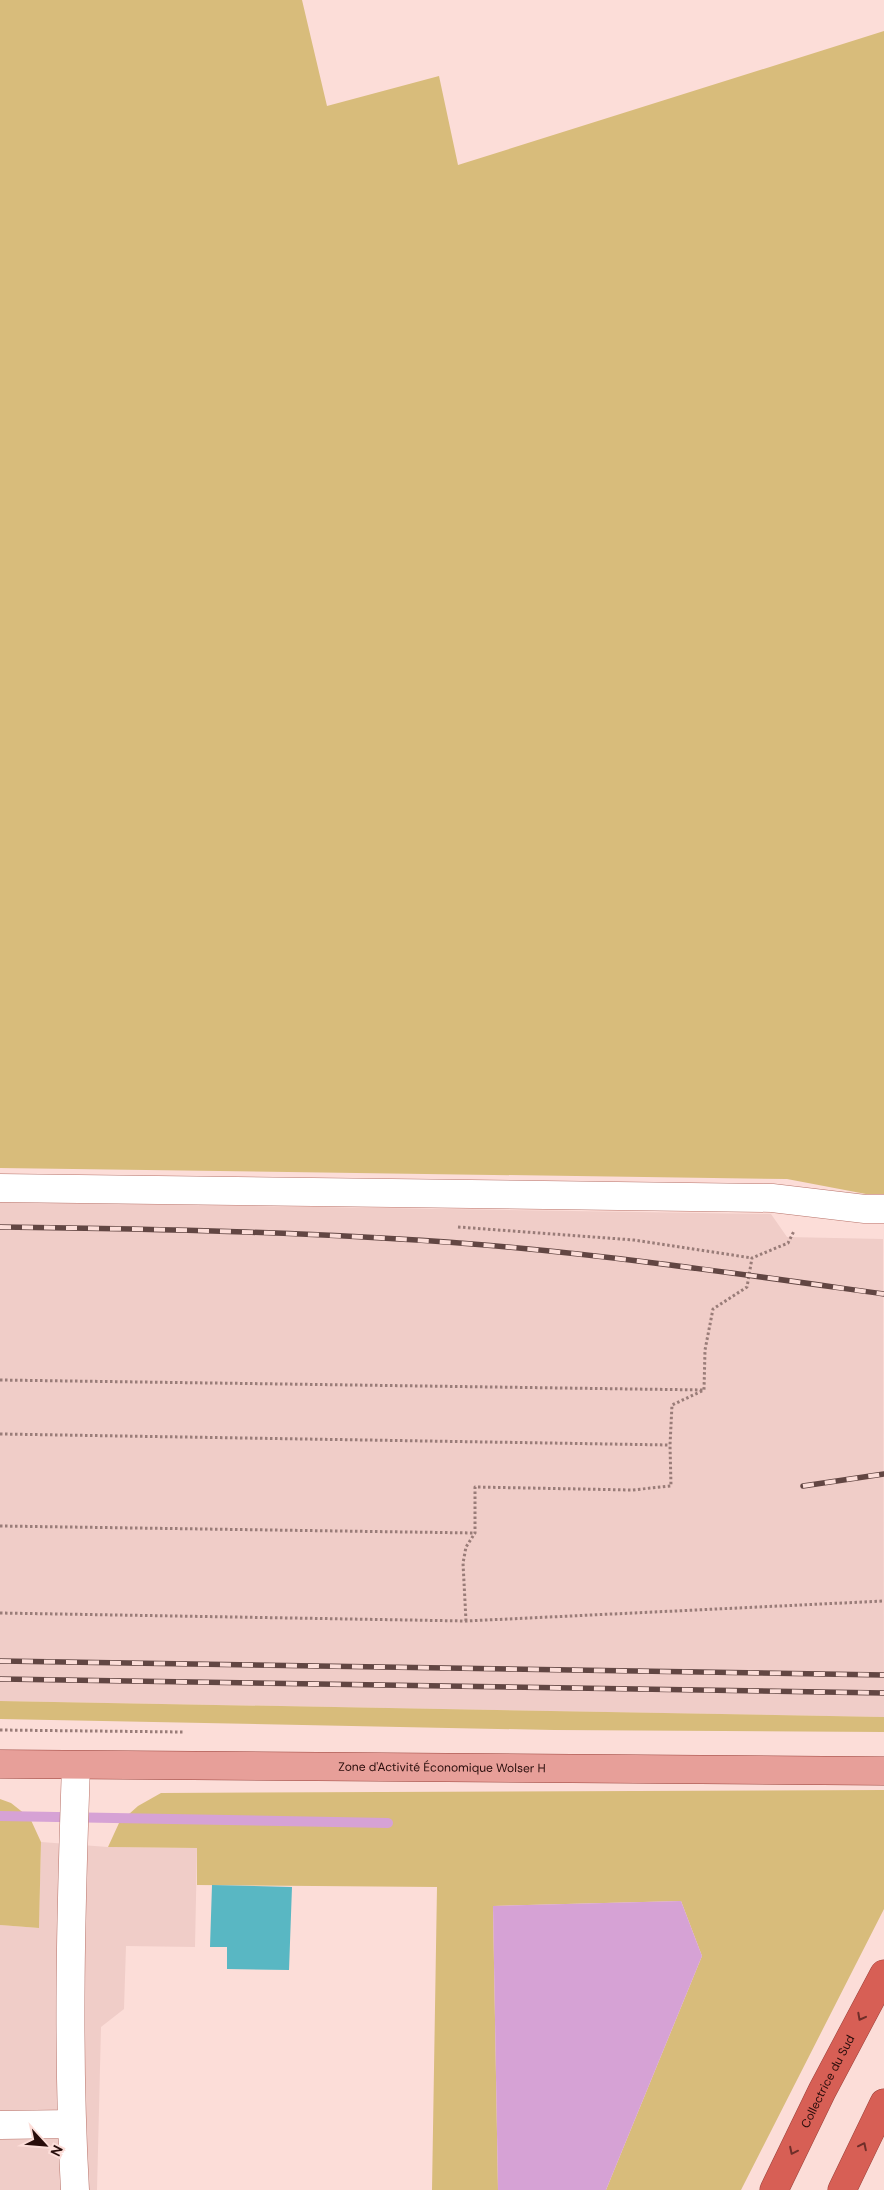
<svg xmlns="http://www.w3.org/2000/svg" width="884" height="2190" font-family="'DM Sans',sans-serif">
<rect width="100%" height="100%" fill="#fcddd8"/>
<path fill="#f0cdc8" d="M 0,1202 L 771,1214 L 787,1237 L 883,1239 L 884,1717 L 0,1701 Z
M 41,1842 L 108,1847 L 197,1848 L 195,1947 L 126,1946 L 124,2009 L 101,2027 L 97,2190 L 0,2190 L 0,1925 L 39,1928 Z"/>
<path fill="#d8bc7b" d="M 0,0 L 302,0 L 327,106 L 439,76 L 458,165 L 884,31 L 884,1194 L 866,1194 L 787,1179 L 0,1168 Z
M 0,1701 L 884,1717 L 884,1732 L 554,1730 L 0,1719 Z
M 884,1790 L 884,1909 L 741,2190 L 606,2190 L 702,1956 L 681,1901 L 493,1906 L 498,2190 L 432,2190 L 437,1887 L 197,1885 L 197,1848 L 108,1847 L 119,1823 L 138,1806 L 161,1793 Z
M 0,1799 L 11,1803 L 30,1818 L 41,1842 L 39,1928 L 0,1925 Z"/>
<path fill="#d6a2d5" d="M 681,1901 L 702,1956 L 606,2190 L 498,2190 L 493,1906 Z"/>
<g fill="none" stroke-linecap="round" stroke-linejoin="round">
<path stroke="#d6a2d5" stroke-width="10" d="M 0,1816 L 388,1823"/>
</g>
<path fill="#59b7c3" d="M 212,1885 L 292,1887 L 289,1970 L 227,1969 L 227,1947 L 210,1947 Z"/>
<g fill="none" stroke-linecap="round" stroke-linejoin="round">
<defs>
<path id="minor" d="M 0,1188 L 772,1198 L 865,1209 L 884,1209
M 0,2125 L 72,2124
M 75,2190 C 67,2049 71,1907 76,1766"/>
<g id="major">
<path id="s1" d="M 0,1764 L 884,1771"/>
</g>
<g id="highway">
<path id="s2" d="M 774,2190 L 822,2091 L 884,1974"/>
<path d="M 842,2190 L 884,2103"/>
</g>
</defs>
<use href="#minor" stroke="#b8736a" stroke-width="29"/>
<use href="#major" stroke="#9a423b" stroke-width="29"/>
<use href="#highway" stroke="#9a423b" stroke-width="29"/>
<path stroke="#997c78" stroke-width="3" stroke-dasharray="2.5 2.5" stroke-linecap="butt" d="M 458,1227 L 634,1240 L 752,1258
M 0,1380 L 704,1390
M 0,1434 L 670,1445
M 0,1526 L 475,1533
M 0,1613 L 466,1621 L 884,1601
M 466,1621 L 463,1563 L 466,1547 L 475,1533 L 475,1487 L 632,1490 L 671,1486 L 670,1445 L 672,1405 L 704,1390 L 705,1350 L 713,1309 L 747,1287 L 752,1258 L 788,1243 L 794,1231
M 0,1730 L 183,1732"/>
<use href="#minor" stroke="#fff" stroke-width="28"/>
<use href="#major" stroke="#e79f99" stroke-width="28"/>
<use href="#highway" stroke="#d75f55" stroke-width="28"/>
<defs>
<path id="rail" d="M 0,1227 C 158,1229 315,1232 472,1244 C 610,1255 747,1275 884,1294
M 803,1486 L 884,1474
M 0,1661 L 884,1675
M 0,1679 L 884,1693"/>
</defs>
<use href="#rail" stroke="#624643" stroke-width="5.5"/>
<use href="#rail" stroke="#fcddd8" stroke-width="4" stroke-dasharray="11" stroke-linecap="butt"/>
</g>
<defs><path id="oneway-chevron" d="M-2-3.5L2.5 0L-2 3.5" fill="none" stroke-width="1.6" stroke-linecap="round" stroke-linejoin="round" transform="scale(1.25)"/></defs>
<g stroke="#6e2e29">
<use href="#oneway-chevron" transform="translate(861 2017) rotate(118)"/>
<use href="#oneway-chevron" transform="translate(863 2146) rotate(-64)"/>
<use href="#oneway-chevron" transform="translate(793 2151) rotate(116)"/>
</g>
<g text-anchor="middle" dominant-baseline="central" stroke-width="4.5" stroke-linejoin="round" paint-order="stroke">
<g font-size="12" fill="#280d0b" stroke="#fcddd8">
<text stroke="none"><textPath href="#s1" startOffset="442">Zone d'Activité Économique Wolser H</textPath></text>
<text stroke="none"><textPath href="#s2" startOffset="121">Collectrice du Sud</textPath></text>
</g>
</g>
<g transform="translate(45 2145) rotate(116)" stroke="#fcddd8" stroke-width="4" paint-order="stroke">
<path d="M0-4L9 19L0 12L-9 19Z" fill="#280d0b"/>
<text y="-8" font-size="14" font-weight="bold" text-anchor="middle" fill="#280d0b">N</text>
</g>
</svg>
